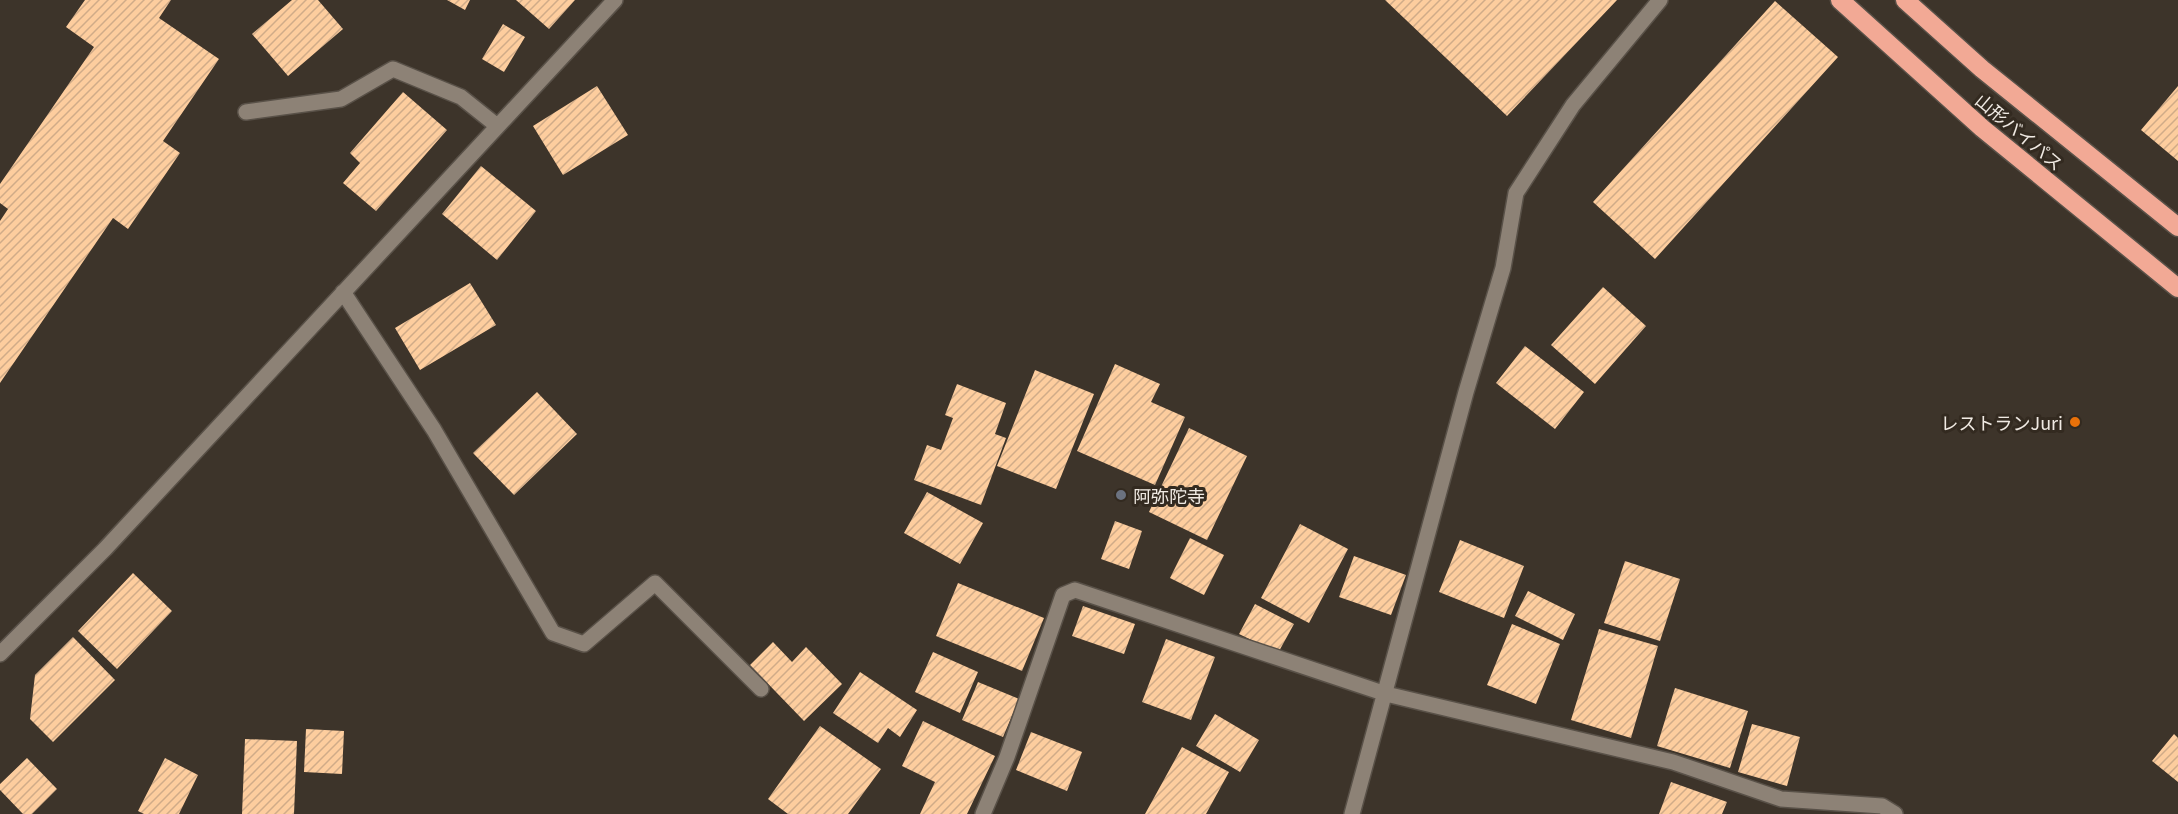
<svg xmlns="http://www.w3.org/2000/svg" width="2178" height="814" font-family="Georgia,'Noto Sans JP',serif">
<defs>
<pattern id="building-hatch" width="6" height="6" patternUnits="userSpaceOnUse" patternTransform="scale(1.5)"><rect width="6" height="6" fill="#fdcd9e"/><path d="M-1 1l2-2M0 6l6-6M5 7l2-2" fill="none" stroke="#d0ab88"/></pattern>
</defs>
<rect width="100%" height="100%" fill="#3d342a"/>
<path fill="url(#building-hatch)" d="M 85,0 L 171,0 L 159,18 L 219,59 L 163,141 L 180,153 L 128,229 L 113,218 L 0,383 L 0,221 L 8,209 L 0,203 L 0,184 L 94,47 L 66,27 Z
M 292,0 L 318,0 L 343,29 L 288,76 L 252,34 Z
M 447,0 L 470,0 L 465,10 Z
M 516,0 L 575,0 L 549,29 Z
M 1385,0 L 1617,0 L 1507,116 Z
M 1775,1 L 1838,57 L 1655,259 L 1593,202 Z
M 503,24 L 525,37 L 504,72 L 482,59 Z
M 597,86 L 628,135 L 563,175 L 533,126 Z
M 2178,86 L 2178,161 L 2141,130 Z
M 403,92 L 447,130 L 376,211 L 343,183 L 360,163 L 350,153 Z
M 481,166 L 536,211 L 497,260 L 442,214 Z
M 470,283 L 496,325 L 420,370 L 395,328 Z
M 1603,287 L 1646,326 L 1595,384 L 1551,345 Z
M 1525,346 L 1584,392 L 1555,429 L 1496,383 Z
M 1115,364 L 1160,384 L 1151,402 L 1185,417 L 1155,485 L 1077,451 Z
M 1035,370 L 1094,394 L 1056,489 L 997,466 Z
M 957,384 L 1006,403 L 995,434 L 1006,438 L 981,505 L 914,480 L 927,445 L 941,450 L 953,418 L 945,415 Z
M 537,392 L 577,434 L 514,495 L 473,453 Z
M 1189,428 L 1247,456 L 1207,540 L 1149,512 Z
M 927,492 L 983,523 L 960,564 L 904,533 Z
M 1115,521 L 1142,531 L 1129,569 L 1101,559 Z
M 1300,524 L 1348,549 L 1309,623 L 1261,598 Z
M 1190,538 L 1224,555 L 1204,595 L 1170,578 Z
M 1460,540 L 1524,566 L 1504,618 L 1439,592 Z
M 1354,556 L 1406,575 L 1391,615 L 1339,597 Z
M 1625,561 L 1680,579 L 1660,641 L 1604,623 Z
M 133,573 L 172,611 L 117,669 L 78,631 Z
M 958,583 L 1044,618 L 1022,671 L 936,636 Z
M 1528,591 L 1575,614 L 1563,640 L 1515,616 Z
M 1255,604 L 1294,624 L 1278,653 L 1239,634 Z
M 1083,606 L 1135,624 L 1124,654 L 1072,636 Z
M 1512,624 L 1560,644 L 1536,704 L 1487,685 Z
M 1599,629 L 1658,646 L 1631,738 L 1571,720 Z
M 73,637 L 115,680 L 53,742 L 30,719 L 35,675 Z
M 1166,639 L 1215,657 L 1191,720 L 1142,702 Z
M 773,642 L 792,662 L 806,647 L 842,684 L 804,721 L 750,665 Z
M 933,652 L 978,672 L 960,713 L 915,692 Z
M 860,672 L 917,710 L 900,737 L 888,728 L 878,743 L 833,713 Z
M 978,682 L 1019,699 L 1003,737 L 962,720 Z
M 1675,688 L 1748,711 L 1730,768 L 1657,746 Z
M 1215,714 L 1259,740 L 1240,772 L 1196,746 Z
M 923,721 L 995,756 L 967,814 L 920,814 L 935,782 L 902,766 Z
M 1752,724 L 1800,737 L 1787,786 L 1738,772 Z
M 820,726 L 881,769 L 848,814 L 788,814 L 768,799 Z
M 306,729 L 344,731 L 342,774 L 304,772 Z
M 1031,732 L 1082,752 L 1067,791 L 1016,770 Z
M 2174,734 L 2178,738 L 2178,782 L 2152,761 Z
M 245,739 L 297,741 L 294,814 L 242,814 Z
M 1182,747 L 1229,772 L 1206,814 L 1145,814 Z
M 27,758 L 57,789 L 32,814 L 23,814 L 0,790 L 0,784 Z
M 165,758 L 198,775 L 179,814 L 144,814 L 138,811 Z
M 1671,782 L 1727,802 L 1722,814 L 1659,814 Z"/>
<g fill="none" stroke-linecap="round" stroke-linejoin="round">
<defs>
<path id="minor" d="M 246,112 L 341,99 L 393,69 L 461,97 L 496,125
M 343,292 L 434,430 L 553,633 L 584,644 L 655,583 L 761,689
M 0,654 L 105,549 L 615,0
M 983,814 L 1007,757 L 1063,595 L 1075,590 L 1386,694 L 1673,762 L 1781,799 L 1882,806 L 1895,814
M 1352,814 L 1466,392 L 1503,268 L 1516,193 L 1573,105 L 1660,0"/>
<path id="highway" d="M 1840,0 L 1982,128 L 2178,288
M 1905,0 L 1982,69 L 2178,227"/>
</defs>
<use href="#minor" stroke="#595148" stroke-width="18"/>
<use href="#highway" stroke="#595148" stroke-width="21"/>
<use href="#minor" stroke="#8d8276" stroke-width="15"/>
<use href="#highway" stroke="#f2a995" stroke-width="18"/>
</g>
<circle fill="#e8710a" stroke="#332a20" stroke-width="2" cx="2075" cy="422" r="6"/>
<circle fill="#6b7280" stroke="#332a20" stroke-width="2" cx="1121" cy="495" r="6"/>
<g text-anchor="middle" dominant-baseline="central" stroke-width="6" stroke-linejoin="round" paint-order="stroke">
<g font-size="18" fill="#f0eae3" stroke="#332a20">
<text transform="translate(2020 131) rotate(40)">山形バイパス</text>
</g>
<g font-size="18" fill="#f0eae3" stroke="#332a20" text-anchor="end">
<text x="2063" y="422">レストランJuri</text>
<text x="1133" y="495" text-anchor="start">阿弥陀寺</text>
</g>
</g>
</svg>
